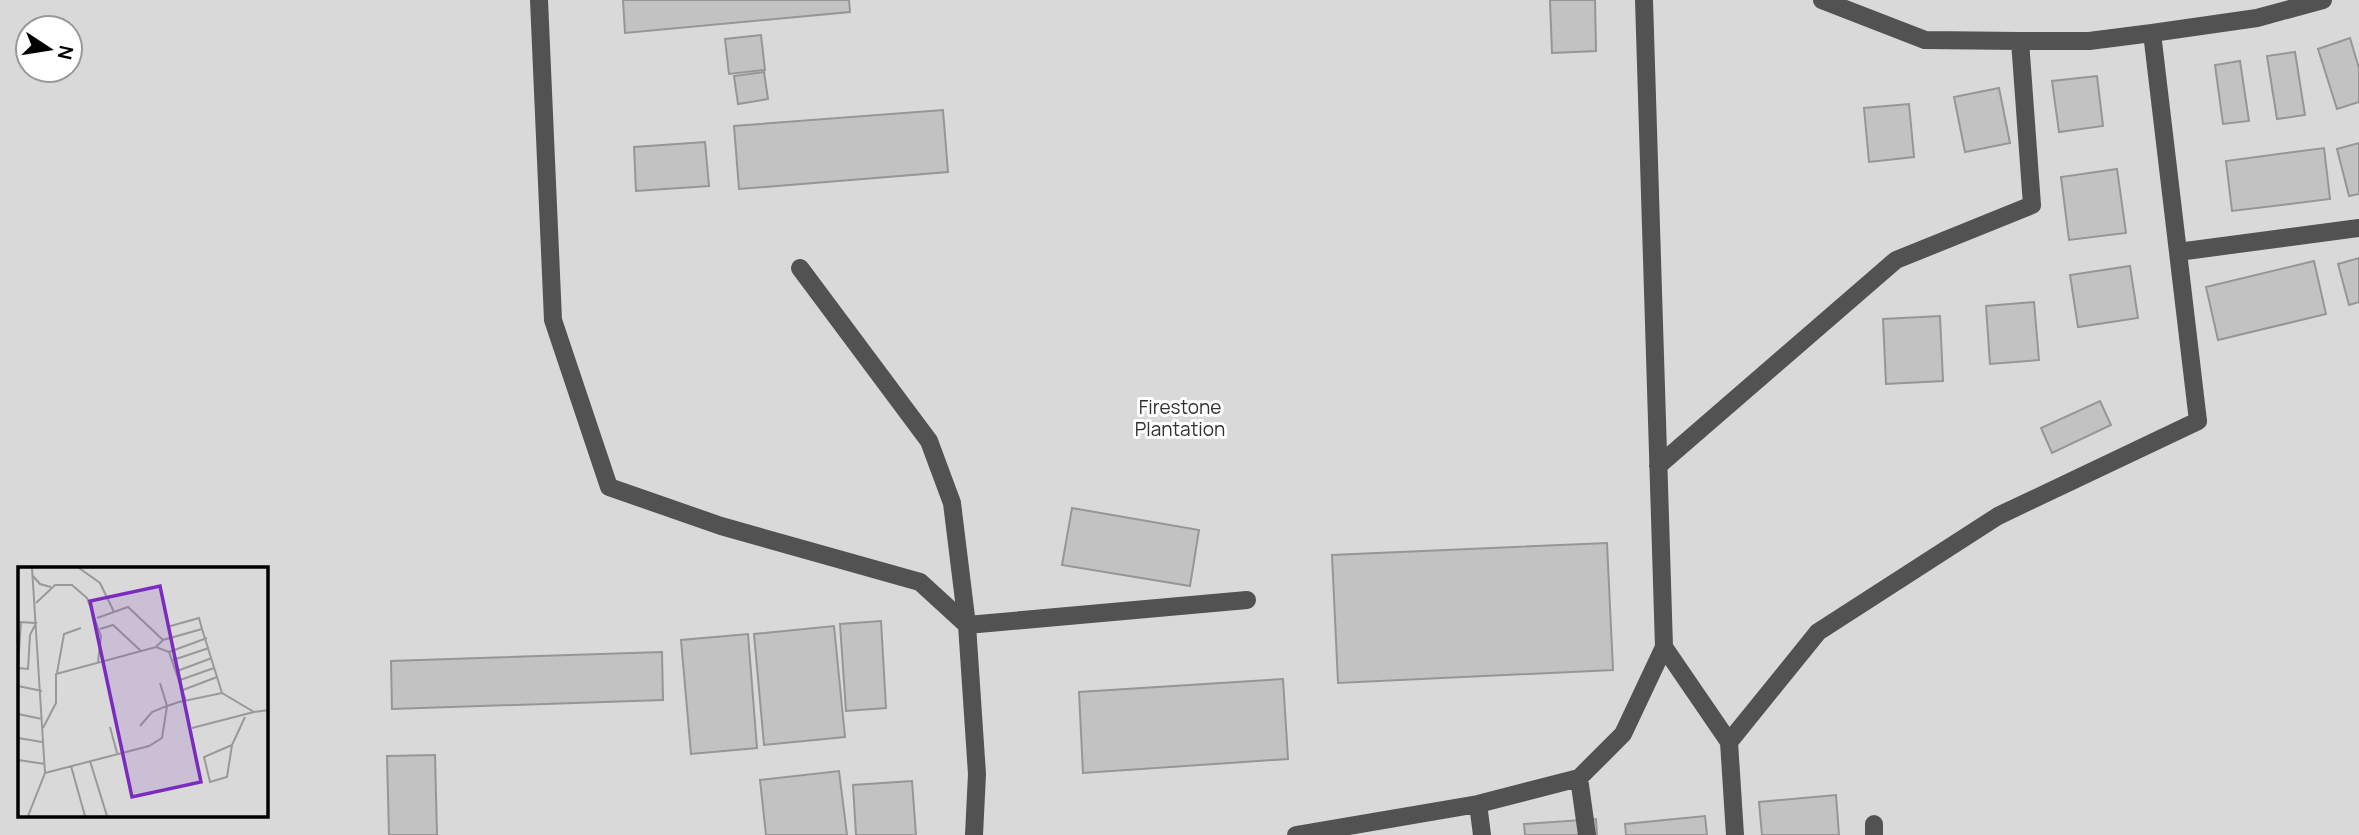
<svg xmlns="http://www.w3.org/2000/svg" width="2359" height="835" font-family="Manrope,sans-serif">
<rect width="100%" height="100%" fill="#fff"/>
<path fill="#d9d9d9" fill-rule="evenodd" d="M 0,0 L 2359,0 L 2359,835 L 0,835 ZM 28,28 L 70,28 L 70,70 L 28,70 ZM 19,569 L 266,569 L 266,816 L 19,816 Z"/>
<path fill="#c2c2c2" stroke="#969696" stroke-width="2" d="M 623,0 L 849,0 L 850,12 L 625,33 Z
M 1550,0 L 1595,0 L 1596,51 L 1552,53 Z
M 761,35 L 765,70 L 729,74 L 725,39 Z
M 2350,38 L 2359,68 L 2359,102 L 2337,109 L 2318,49 Z
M 2295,52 L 2305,115 L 2277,119 L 2267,56 Z
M 2240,61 L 2249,121 L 2223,124 L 2215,65 Z
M 764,72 L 768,99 L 738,104 L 734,76 Z
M 2097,76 L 2103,126 L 2059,132 L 2052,81 Z
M 1999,88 L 2010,143 L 1965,152 L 1954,97 Z
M 1909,104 L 1914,157 L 1869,162 L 1864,108 Z
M 943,110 L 948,172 L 739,189 L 734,126 Z
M 705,142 L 709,186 L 636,191 L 634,147 Z
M 2359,143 L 2359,194 L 2349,196 L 2337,149 Z
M 2324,148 L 2330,199 L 2232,211 L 2226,161 Z
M 2117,169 L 2126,233 L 2069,240 L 2061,177 Z
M 2359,258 L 2359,302 L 2349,305 L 2338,264 Z
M 2314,261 L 2326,314 L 2218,340 L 2206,287 Z
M 2130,266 L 2138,318 L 2078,327 L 2070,275 Z
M 2034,302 L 2039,360 L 1990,364 L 1986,306 Z
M 1940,316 L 1943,381 L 1886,384 L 1883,319 Z
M 2100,401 L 2111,425 L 2052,453 L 2041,428 Z
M 1072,508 L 1199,530 L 1190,586 L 1062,565 Z
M 1607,543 L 1613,670 L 1338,683 L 1332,555 Z
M 881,621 L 886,708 L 846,711 L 840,624 Z
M 834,626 L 845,737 L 764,745 L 754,634 Z
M 748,634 L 757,748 L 691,754 L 681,640 Z
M 662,652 L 663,700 L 392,709 L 391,661 Z
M 1283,679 L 1288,759 L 1083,773 L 1079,692 Z
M 435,755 L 437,835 L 389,835 L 387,756 Z
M 839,771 L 847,835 L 766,835 L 760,780 Z
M 912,781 L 916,835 L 856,835 L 853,785 Z
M 1836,795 L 1839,835 L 1762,835 L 1759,802 Z
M 1705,816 L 1707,835 L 1626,835 L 1625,824 Z
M 1596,819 L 1597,835 L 1525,835 L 1524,824 Z"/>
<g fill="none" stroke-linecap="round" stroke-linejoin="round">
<path stroke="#525252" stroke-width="18" d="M 539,0 L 553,320 L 609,487 L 721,526 L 920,582 L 967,625 L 977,774 L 974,835
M 1822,0 L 1925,40 L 2020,41 L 2089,41 L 2152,33 L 2257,18 L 2323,0
M 2178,252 L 2359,228
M 800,268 L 929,441 L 952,503 L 967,625 L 1247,600
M 1658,466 L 1896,260 L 2032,205 L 2020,41
M 1664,647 L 1729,742 L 1735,835
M 1729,742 L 1818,632 L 1998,516 L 2198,421 L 2152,33
M 1579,778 L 1587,835
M 1478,804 L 1482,835
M 1874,824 L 1874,835
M 1296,835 L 1478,804 L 1579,778 L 1623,734 L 1664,647 L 1644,0"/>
</g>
<g text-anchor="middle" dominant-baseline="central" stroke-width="6" stroke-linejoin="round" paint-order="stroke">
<g font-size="19" fill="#303030" stroke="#fff">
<text x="1180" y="407">Firestone<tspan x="1180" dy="22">Plantation</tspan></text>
</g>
</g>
<g transform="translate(18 567)">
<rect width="250" height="250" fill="#fff"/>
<path d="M 0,1 L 250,1 L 250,249 L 0,249 Z" fill="#d9d9d9"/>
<path fill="none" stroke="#999" stroke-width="2" d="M 61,1 L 82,16 L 96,45M 15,9 L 22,17 L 33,20M 18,36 L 37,18 L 54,18 L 69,31 L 83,69 L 80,95M 79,51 L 110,40 L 145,73M 0,55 L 18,56 L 12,68 L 10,102 L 0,101M 149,60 L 181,51 L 184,62M 82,62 L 95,58 L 123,84M 138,80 L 145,73 L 184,62 L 204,126M 151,85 L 189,71M 155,93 L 191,81M 0,99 L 3,55M 159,104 L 194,91M 39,106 L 46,67 L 63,61M 162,113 L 196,101M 0,119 L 24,124M 165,123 L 199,110M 0,147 L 24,152M 122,159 L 134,145 L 149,139 L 142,116M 92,160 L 99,186M 25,161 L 38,136 L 38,107 L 138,80 L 151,85 L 168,134M 174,161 L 236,145M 0,171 L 24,175M 214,178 L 186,190 L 192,215 L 209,210 L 214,178 L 227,150M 0,193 L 27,197M 72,194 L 89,249M 53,199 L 67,249M 27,206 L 131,179 L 144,171 L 149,139 L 161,135 L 204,126 L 236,145 L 251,143M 10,249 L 27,206 L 14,1"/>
<path fill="#7b2cbf" fill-opacity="0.15" stroke="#7b2cbf" stroke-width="3.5" d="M 142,19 L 183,215 L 114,230 L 72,34 Z"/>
<rect width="250" height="250" fill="none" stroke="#000" stroke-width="3.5"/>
</g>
<g transform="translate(49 49) rotate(102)"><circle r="33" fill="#ffffff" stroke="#999999" stroke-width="2"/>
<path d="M0-5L12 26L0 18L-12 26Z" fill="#000000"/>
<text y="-10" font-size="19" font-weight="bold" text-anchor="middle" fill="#000000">N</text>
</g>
</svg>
